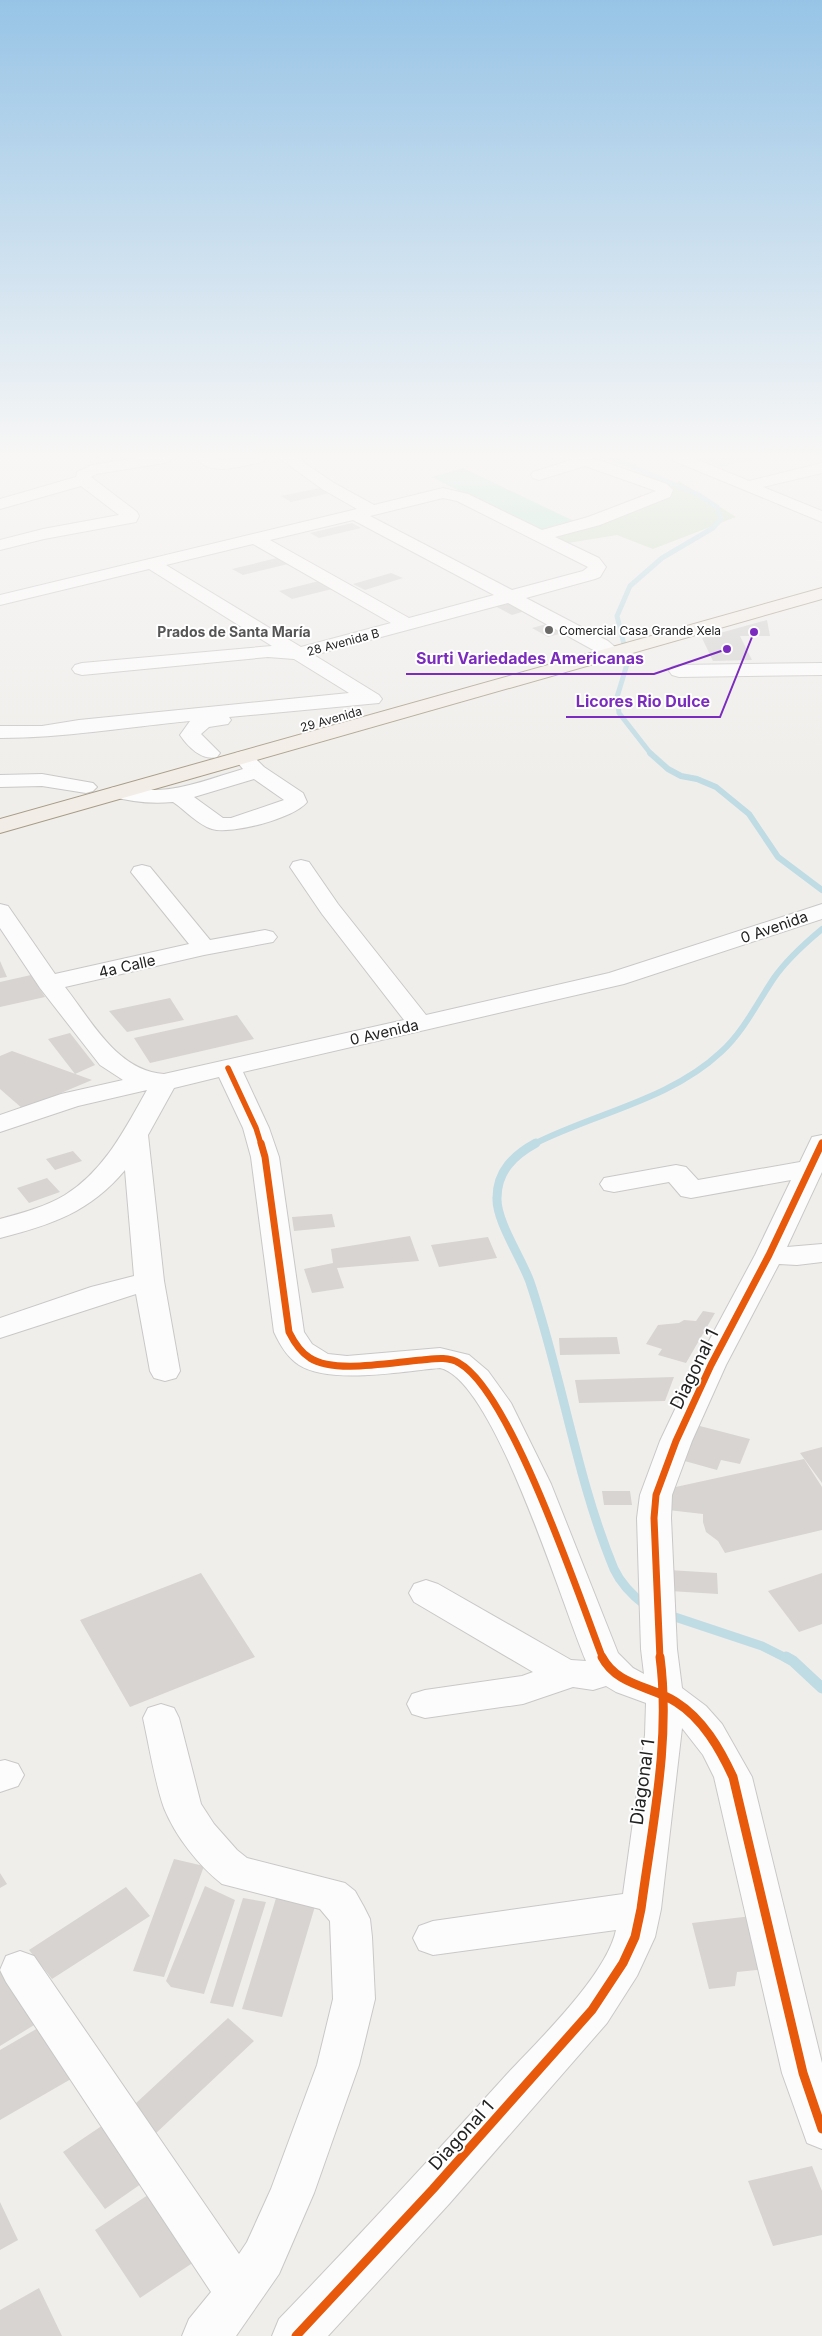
<svg xmlns="http://www.w3.org/2000/svg" width="822" height="2336" font-family="Inter,sans-serif">
<rect width="100%" height="100%" fill="#f0eeeb"/>
<path fill="#cbdec1" d="M 698,458 L 758,458 L 721,467 Z
M 679,481 L 736,517 L 653,549 L 617,535 L 562,544 L 552,535 L 600,525 Z"/>
<path fill="#b7e6d2" d="M 463,468 L 574,521 L 540,532 L 432,477 Z"/>
<g fill="none" stroke-linecap="round" stroke-linejoin="round">
<path stroke="#bfdbe3" stroke-width="5" d="M 611,458 L 699,495 L 717,507 L 721,519 L 713,528 L 662,558 L 630,586 L 617,616 L 628,661 L 617,697 L 619,713 L 651,754"/>
<path stroke="#bfdbe3" stroke-width="6" d="M 650,753 L 668,769 L 681,776 L 697,779 L 716,787 L 749,814 L 778,857 L 822,890
M 534,1144 C 595,1113 670,1100 721,1052 C 744,1031 757,1003 774,978 C 787,959 804,944 822,929"/>
<path stroke="#bfdbe3" stroke-width="9" d="M 536,1143 C 514,1155 497,1171 497,1198 C 496,1221 522,1259 530,1282 C 562,1376 576,1477 614,1569 C 621,1584 633,1596 646,1606
M 666,1614 L 762,1646 L 788,1659"/>
<path stroke="#bfdbe3" stroke-width="11" d="M 786,1657 L 793,1661 L 822,1688"/>
</g>
<path fill="#d7d4d2" d="M 320,488 L 330,493 L 291,502 L 281,496 Z
M 352,523 L 361,528 L 319,538 L 310,533 Z
M 277,558 L 288,564 L 243,575 L 232,569 Z
M 391,573 L 403,578 L 365,590 L 353,584 Z
M 319,581 L 332,589 L 292,599 L 279,591 Z
M 508,602 L 525,611 L 512,615 L 495,606 Z
M 767,620 L 770,636 L 740,636 L 752,660 L 713,661 L 702,638 Z
M 550,623 L 567,632 L 548,637 L 532,628 Z
M 0,961 L 7,977 L 0,978 Z
M 31,975 L 45,997 L 0,1007 L 0,982 Z
M 170,998 L 184,1020 L 127,1032 L 109,1011 Z
M 237,1015 L 254,1039 L 150,1063 L 134,1038 Z
M 70,1033 L 95,1065 L 75,1074 L 48,1039 Z
M 12,1051 L 92,1080 L 23,1109 L 0,1089 L 0,1056 Z
M 73,1151 L 82,1161 L 55,1170 L 46,1159 Z
M 47,1178 L 60,1192 L 29,1203 L 17,1188 Z
M 332,1214 L 335,1227 L 294,1231 L 292,1217 Z
M 410,1236 L 419,1261 L 337,1268 L 344,1288 L 312,1293 L 304,1269 L 333,1263 L 331,1249 Z
M 488,1237 L 497,1258 L 439,1267 L 431,1245 Z
M 703,1311 L 715,1313 L 686,1363 L 658,1355 L 662,1349 L 646,1344 L 658,1325 L 679,1323 L 684,1320 L 696,1321 Z
M 617,1337 L 620,1354 L 560,1355 L 559,1338 Z
M 674,1377 L 665,1401 L 579,1403 L 575,1380 Z
M 696,1425 L 750,1439 L 740,1464 L 721,1460 L 717,1470 L 681,1460 Z
M 822,1447 L 822,1483 L 800,1453 Z
M 804,1459 L 822,1487 L 822,1530 L 725,1553 L 718,1541 L 706,1532 L 703,1522 L 703,1514 L 668,1510 L 671,1488 Z
M 602,1491 L 630,1491 L 632,1505 L 604,1505 Z
M 669,1570 L 717,1573 L 718,1594 L 670,1591 Z
M 201,1573 L 255,1657 L 130,1707 L 80,1620 Z
M 822,1573 L 822,1624 L 799,1632 L 768,1591 Z
M 174,1859 L 204,1866 L 164,1977 L 133,1971 Z
M 0,1873 L 7,1884 L 0,1888 Z
M 205,1886 L 235,1900 L 204,1994 L 171,1987 L 166,1981 Z
M 126,1887 L 150,1916 L 52,1979 L 29,1950 Z
M 277,1895 L 316,1903 L 282,2017 L 242,2009 Z
M 243,1898 L 266,1902 L 233,2007 L 210,2003 Z
M 752,1916 L 767,1969 L 737,1972 L 735,1986 L 709,1989 L 692,1923 Z
M 0,1967 L 39,2022 L 0,2046 Z
M 228,2018 L 254,2041 L 154,2135 L 135,2104 Z
M 38,2028 L 71,2079 L 0,2120 L 0,2050 Z
M 109,2121 L 151,2177 L 105,2209 L 63,2152 Z
M 812,2166 L 822,2191 L 822,2235 L 773,2246 L 748,2181 Z
M 154,2191 L 200,2258 L 140,2298 L 95,2230 Z
M 0,2202 L 18,2240 L 0,2250 Z
M 39,2288 L 62,2336 L 0,2336 L 0,2310 Z"/>
<g fill="none" stroke-linecap="round" stroke-linejoin="round">
<defs>
<path id="minor" d="M 137,458 L 172,458 L 170,461 L 164,463 L 96,474 L 91,477 L 137,512 L 139,516 L 136,522 L 44,539 L 0,550 L 0,540 L 43,529 L 119,515 L 81,486 L 0,509 L 0,499 L 76,477 L 77,472 L 92,465 Z
M 196,458 L 215,458 L 219,460 L 266,458 L 264,461 L 258,463 C 239,466 210,477 196,458 Z
M 279,458 L 297,458 L 334,483 L 374,505 L 443,488 L 468,494 L 542,530 L 588,517 L 656,491 L 585,466 L 539,480 L 533,478 L 531,475 L 533,472 L 571,460 L 570,458 L 593,458 L 667,484 L 673,490 L 670,497 L 600,525 L 555,537 L 599,558 L 606,567 L 600,577 L 595,579 L 526,598 L 608,641 L 622,653 L 620,657 L 613,659 L 606,657 L 508,603 L 314,655 L 379,695 L 382,699 L 379,703 L 229,717 L 231,720 L 228,724 L 209,727 L 201,734 L 220,753 L 217,757 C 202,761 188,747 180,735 L 190,721 C 127,727 63,738 0,738 L 0,726 L 42,726 L 79,720 L 349,693 L 294,659 L 268,657 L 82,675 L 75,673 L 72,669 L 75,665 L 82,663 L 272,646 L 149,569 L 0,605 L 0,595 L 357,509 L 322,489 ZM 443,498 L 457,501 L 588,567 L 583,571 L 512,590 L 370,516 ZM 353,520 L 494,595 L 409,618 L 270,540 ZM 253,544 L 391,623 L 301,647 L 166,565 Z
M 672,458 L 693,458 L 749,481 L 822,463 L 822,473 L 763,487 L 822,511 L 822,522 L 674,461 Z
M 822,663 L 822,675 L 679,677 L 672,675 L 669,671 L 672,667 L 679,665 Z
M 243,751 L 250,753 L 264,767 L 303,793 L 307,802 C 295,818 231,835 212,829 C 198,825 185,810 173,802 C 152,804 131,802 111,796 L 107,792 L 111,788 C 126,784 141,791 157,790 C 186,789 215,777 243,769 L 233,757 L 236,753 ZM 254,779 L 284,800 L 231,818 L 223,818 L 194,797 Z
M 42,774 L 93,783 L 97,787 L 93,791 L 86,793 L 42,786 L 0,787 L 0,775 Z
M 301,860 L 309,862 L 338,904 L 426,1015 L 609,973 L 822,904 L 822,919 L 624,984 L 243,1072 L 269,1128 L 279,1157 L 304,1332 L 312,1344 L 328,1354 L 347,1356 L 440,1348 L 469,1355 L 488,1371 L 511,1403 L 551,1484 L 618,1653 L 633,1668 L 644,1674 L 641,1649 L 637,1518 L 640,1495 L 660,1441 L 696,1365 L 755,1255 L 791,1180 L 691,1198 L 681,1196 L 669,1182 L 614,1192 L 604,1190 L 600,1184 L 604,1178 L 676,1165 L 686,1167 L 698,1180 L 800,1162 L 812,1137 L 822,1135 L 822,1172 L 787,1247 L 822,1244 L 822,1262 L 797,1265 L 779,1264 L 726,1365 L 692,1441 L 672,1495 L 671,1518 L 677,1649 L 682,1688 L 706,1706 L 722,1724 L 752,1777 L 822,2063 L 822,2149 L 807,2143 L 782,2073 L 714,1777 L 703,1755 L 682,1728 L 661,1909 L 655,1937 L 637,1976 L 607,2023 L 449,2204 L 328,2336 L 272,2336 L 279,2319 C 357,2238 433,2156 508,2073 C 540,2039 607,1974 616,1930 L 433,1955 L 419,1950 L 413,1938 L 419,1926 L 433,1921 L 623,1894 L 645,1735 L 646,1703 L 616,1692 L 606,1686 L 593,1690 L 573,1687 L 523,1704 L 425,1718 L 412,1714 L 407,1704 L 412,1694 L 425,1690 L 522,1676 L 533,1672 L 414,1602 L 409,1593 L 414,1584 L 426,1580 L 438,1584 L 571,1660 L 586,1661 C 562,1606 495,1380 440,1368 C 404,1371 330,1385 299,1365 C 287,1357 280,1345 274,1332 L 251,1157 L 243,1128 L 219,1077 L 174,1088 L 148,1135 L 164,1281 L 180,1371 L 176,1378 L 165,1381 L 154,1378 L 150,1371 L 136,1294 L 0,1338 L 0,1318 L 91,1287 L 134,1276 L 125,1170 C 90,1212 51,1225 0,1238 L 0,1219 C 22,1213 45,1207 65,1195 C 104,1171 125,1129 147,1090 L 78,1106 L 0,1132 L 0,1115 L 61,1094 L 123,1080 L 100,1065 L 40,988 L 0,928 L 0,904 L 8,906 L 55,974 L 189,944 L 131,872 L 134,867 L 142,865 L 150,867 L 210,940 L 265,930 L 273,932 L 277,937 L 273,942 L 204,955 L 65,987 C 91,1020 117,1071 164,1074 L 404,1020 L 322,914 L 290,867 L 293,862 Z
M 161,1704 L 174,1708 L 179,1718 L 201,1804 L 214,1824 L 237,1850 L 247,1858 L 345,1883 L 355,1891 L 364,1907 L 370,1919 L 372,1937 L 375,1999 L 359,2065 L 314,2193 L 279,2274 L 236,2336 L 182,2336 L 189,2319 L 211,2292 L 6,1982 L 0,1970 L 6,1956 L 20,1951 L 34,1956 L 239,2254 L 247,2242 L 271,2189 L 317,2065 L 333,1999 L 330,1921 L 320,1909 L 222,1884 C 198,1865 176,1837 164,1808 C 155,1783 149,1745 143,1718 L 148,1708 Z
M 5,1760 L 18,1764 L 24,1775 L 18,1786 L 0,1792 L 0,1761 Z"/>
<path id="major" d="M 822,588 L 822,599 L 0,833 L 0,819 Z"/>
</defs>
<use href="#minor" stroke="#c9c8c7" stroke-width="2"/>
<use href="#major" stroke="#a79c86" stroke-width="2"/>
<use href="#minor" fill="#fdfcfc" fill-rule="evenodd"/>
<use href="#major" fill="#f3ede7" fill-rule="evenodd"/>
<defs>
<path id="cycleway-far2" d="M 228,1068 L 256,1128 L 261,1144"/>
<path id="cycleway-far1" d="M 261,1143 L 265,1157 L 289,1332 C 294,1342 300,1352 310,1358 C 334,1374 393,1362 422,1360 C 433,1359 448,1356 459,1363 C 511,1392 579,1597 603,1659
M 660,1659 L 654,1518 L 656,1495 L 676,1441 L 711,1365 L 769,1255 L 822,1143"/>
<path id="cycleway" d="M 602,1657 C 617,1686 652,1686 676,1702 C 703,1719 720,1749 733,1777 L 803,2073 L 822,2129
M 296,2336 L 433,2189 L 592,2010 L 623,1963 L 635,1937 L 641,1909 C 652,1826 671,1741 660,1657"/>
</defs>
<use href="#cycleway-far2" stroke="#fff" stroke-width="8"/>
<use href="#cycleway-far1" stroke="#fff" stroke-width="10"/>
<use href="#cycleway" stroke="#fff" stroke-width="12"/>
<use href="#cycleway-far2" stroke="#e8590c" stroke-width="5.5"/>
<use href="#cycleway-far1" stroke="#e8590c" stroke-width="7"/>
<use href="#cycleway" stroke="#e8590c" stroke-width="9"/>
</g>
<linearGradient id="sky" x2="0" y2="1"><stop stop-color="#97c4e6"/><stop offset="0.58" stop-color="#f8f7f6"/><stop offset="1" stop-color="#f8f7f6" stop-opacity="0"/></linearGradient>
<rect width="822" height="785" fill="url(#sky)"/>
<circle fill="#6a6968" stroke="#fff" stroke-width="2" cx="549" cy="630" r="5"/>
<g text-anchor="middle" dominant-baseline="central" stroke-width="4" stroke-linejoin="round" paint-order="stroke">
<g font-size="12" fill="#222" stroke="#fff" text-anchor="start">
<text x="559" y="630">Comercial Casa Grande Xela</text>
</g>
<g font-size="12" fill="#222" stroke="#fff">
<text transform="translate(343 642) rotate(-15)">28 Avenida B</text>
<text transform="translate(331 719) rotate(-16)">29 Avenida</text>
</g>
<g font-size="14" font-weight="bold" fill="#555" stroke="#fff">
<text x="234" y="631">Prados de Santa María</text>
</g>
<g font-size="15" fill="#222" stroke="#fff">
<text transform="translate(774 927) rotate(-19)">0 Avenida</text>
<text transform="translate(127 966) rotate(-13)">4a Calle</text>
<text transform="translate(384 1032) rotate(-13)">0 Avenida</text>
</g>
<g font-size="18" fill="#222" stroke="#fff">
<text transform="translate(694 1369) rotate(-64)">Diagonal 1</text>
<text transform="translate(642 1782) rotate(-82)">Diagonal 1</text>
<text transform="translate(461 2135) rotate(-48)">Diagonal 1</text>
</g>
</g>
<path fill="none" stroke="#7b2cbf" stroke-width="2" d="M727 649L654 674H406M754 632L720 717H566"/>
<g fill="#7b2cbf" stroke="#fff" stroke-width="2">
<circle cx="727" cy="649" r="5"/>
<circle cx="754" cy="632" r="5"/>
</g>
<g font-size="16" text-anchor="middle" font-weight="bold" fill="#7b2cbf" stroke="#fff" stroke-width="4" stroke-linejoin="round" paint-order="stroke">
<text x="530" y="664">Surti Variedades Americanas</text>
<text x="643" y="707">Licores Rio Dulce</text>
</g>
</svg>
